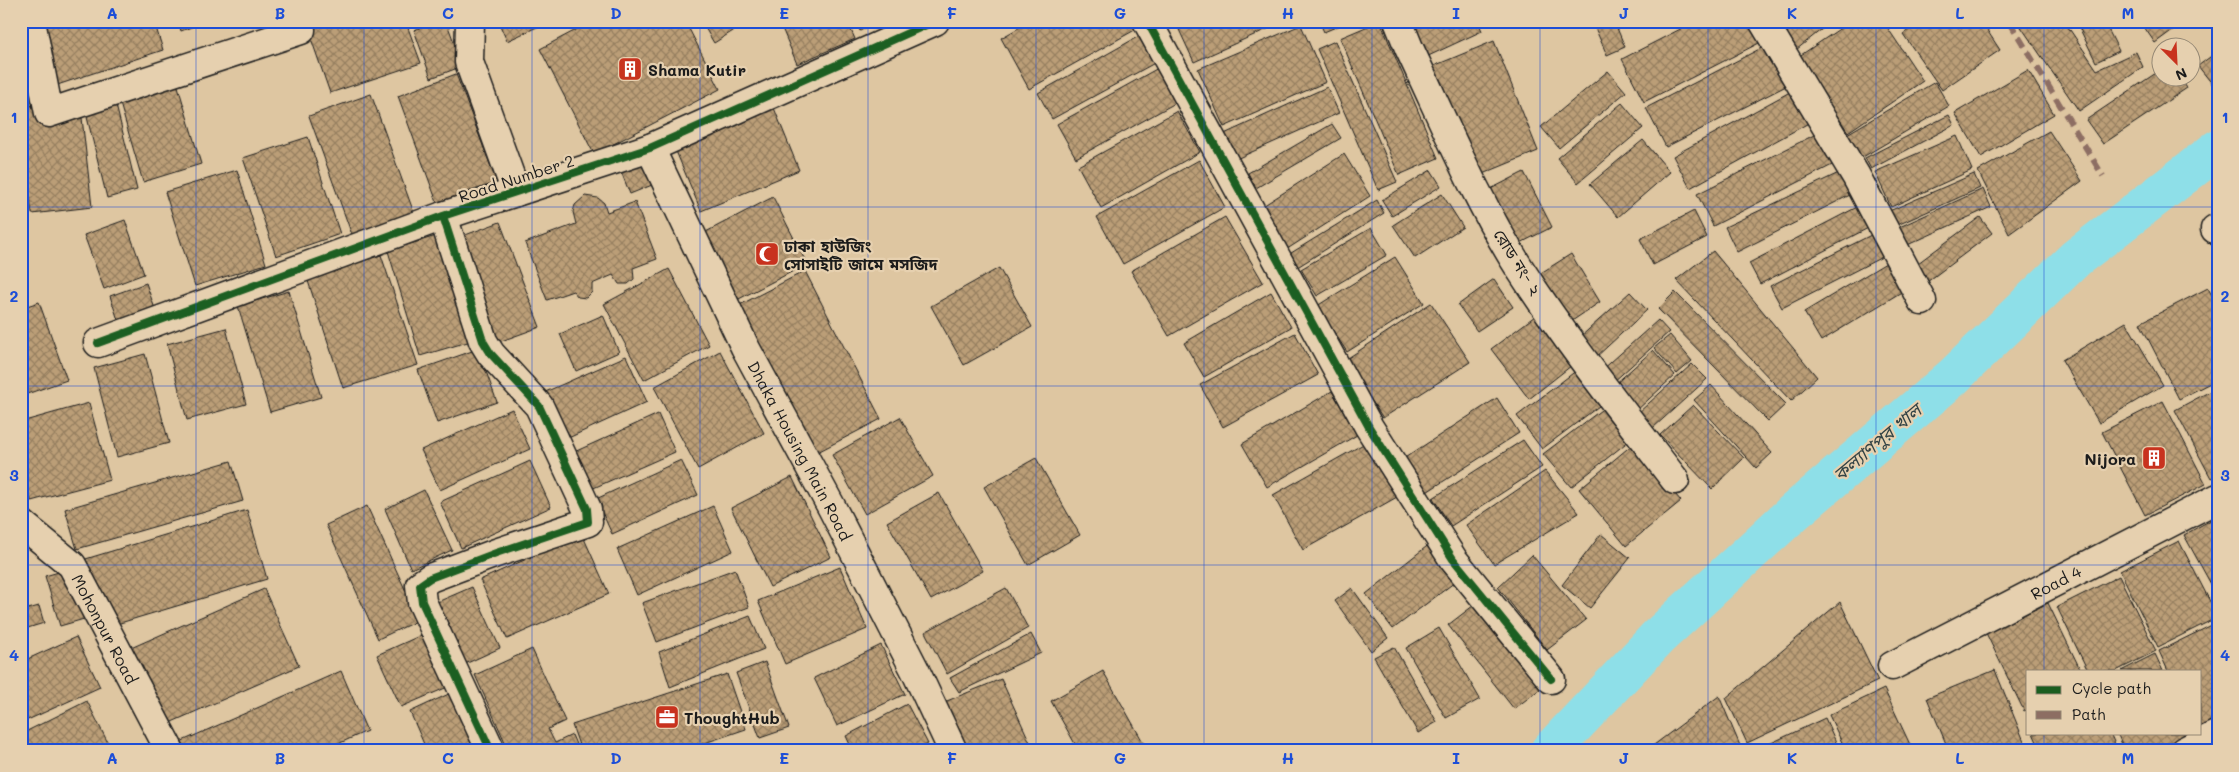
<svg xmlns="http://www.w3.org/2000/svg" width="2239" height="772" font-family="Mali,'Noto Sans Bengali',sans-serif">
<defs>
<pattern id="building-cross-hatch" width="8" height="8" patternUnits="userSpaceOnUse" patternTransform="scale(1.25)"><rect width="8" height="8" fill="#bb9e77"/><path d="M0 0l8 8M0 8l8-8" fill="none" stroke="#978061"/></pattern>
</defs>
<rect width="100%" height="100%" fill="#dec6a1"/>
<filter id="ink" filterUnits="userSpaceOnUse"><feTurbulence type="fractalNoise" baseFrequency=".02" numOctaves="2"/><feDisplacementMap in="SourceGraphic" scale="10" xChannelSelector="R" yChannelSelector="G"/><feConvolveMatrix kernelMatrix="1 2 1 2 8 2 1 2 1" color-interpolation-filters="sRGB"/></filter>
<g filter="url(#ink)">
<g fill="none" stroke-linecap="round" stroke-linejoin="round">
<path stroke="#8edfe8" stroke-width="40" d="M 1550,751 L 1658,637 L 1793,513 L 1953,377 L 2076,258 L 2218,149"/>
</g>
<path fill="url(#building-cross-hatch)" stroke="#1c1c1c" d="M 21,21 L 154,21 L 163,50 L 21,97 Z
M 178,21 L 207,21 L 181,31 Z
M 324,21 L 426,21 L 408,28 L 421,63 L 330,93 L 307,27 Z
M 438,21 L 446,21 L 463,66 L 431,78 L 414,30 Z
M 498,21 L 550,21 L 507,41 Z
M 593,21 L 685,21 L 720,89 L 594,154 L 540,49 Z
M 701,21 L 749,21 L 714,43 Z
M 779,21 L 847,21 L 855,39 L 797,64 Z
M 856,21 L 879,21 L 860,31 Z
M 1031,21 L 1139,21 L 1142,26 L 1029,89 L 1001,38 Z
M 1175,21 L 1285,21 L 1194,62 Z
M 1319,21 L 1350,21 L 1324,32 Z
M 1380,21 L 1438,158 L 1399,175 L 1340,38 Z
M 1407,21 L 1478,21 L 1482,31 L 1424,58 Z
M 1592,21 L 1614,21 L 1625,47 L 1607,55 Z
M 1696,21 L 1757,21 L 1767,39 L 1644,102 L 1622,59 Z
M 1769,21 L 1832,21 L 1791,54 Z
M 1851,21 L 1883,21 L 1923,81 L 1848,132 L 1798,57 Z
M 1922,21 L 1981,21 L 2000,50 L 1942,90 L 1903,34 Z
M 2017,21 L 2064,21 L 2097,70 L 2136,52 L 2143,67 L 2079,111 Z
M 2076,21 L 2104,21 L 2119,51 L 2096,62 Z
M 2140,21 L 2185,21 L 2155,43 Z
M 1301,25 L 1326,82 L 1224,127 L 1198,69 Z
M 1148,31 L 1162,59 L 1052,119 L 1038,93 Z
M 1335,41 L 1397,182 L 1378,190 L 1317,49 Z
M 1494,41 L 1538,151 L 1475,177 L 1431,67 Z
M 1771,43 L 1792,83 L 1666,147 L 1646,108 Z
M 2218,51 L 2218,89 L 2217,90 L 2198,66 Z
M 172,66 L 201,164 L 143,182 L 114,83 Z
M 1160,67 L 1179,101 L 1076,158 L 1057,124 Z
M 2162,69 L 2162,78 L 2180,78 L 2187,88 L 2103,144 L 2086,120 Z
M 2028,70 L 2054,114 L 1981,157 L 1955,113 Z
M 1608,71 L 1626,92 L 1559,148 L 1541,127 Z
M 456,74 L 497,183 L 438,205 L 398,96 Z
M 1935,82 L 1949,106 L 1856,161 L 1842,137 Z
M 1327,87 L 1339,113 L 1234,160 L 1222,135 Z
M 1799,87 L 1816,119 L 1690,188 L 1673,156 Z
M 371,94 L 414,213 L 352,235 L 309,116 Z
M 80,100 L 92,207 L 32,214 L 21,128 L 21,107 Z
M 115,101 L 137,190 L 107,198 L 85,109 Z
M 772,103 L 799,170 L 701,211 L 673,144 Z
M 1622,103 L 1643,128 L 1578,183 L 1557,158 Z
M 1177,111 L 1200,152 L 1101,208 L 1078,166 Z
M 1949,115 L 1954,125 L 1871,169 L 1865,158 Z
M 1332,124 L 1341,138 L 1256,188 L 1248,173 Z
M 1822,131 L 1838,162 L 1713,226 L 1697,194 Z
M 2049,131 L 2082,181 L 2009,234 L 1978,171 Z
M 1957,136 L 1972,170 L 1891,207 L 1875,172 Z
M 308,137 L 340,234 L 276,256 L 243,158 Z
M 1643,140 L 1670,172 L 1618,217 L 1590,184 Z
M 1344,154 L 1370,196 L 1281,253 L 1255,211 Z
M 647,158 L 657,183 L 630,194 L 620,169 Z
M 1199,160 L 1225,207 L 1123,264 L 1097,217 Z
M 237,170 L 266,264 L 195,286 L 165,192 Z
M 1431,170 L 1441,186 L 1392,216 L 1382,200 Z
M 1845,170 L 1856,192 L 1737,252 L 1725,227 Z
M 1524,172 L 1552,227 L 1497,255 L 1469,200 Z
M 1974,174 L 1980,188 L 1893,227 L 1887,212 Z
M 1983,189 L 1991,207 L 1903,247 L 1895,229 Z
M 1442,194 L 1463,227 L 1415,258 L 1393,225 Z
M 585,196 L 598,198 L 604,203 L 607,212 L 635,202 L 657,259 L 633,268 L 634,279 L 628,284 L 619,284 L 613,275 L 592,284 L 592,292 L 586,298 L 578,297 L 573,291 L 547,300 L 525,243 L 576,224 L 573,212 L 575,205 Z
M 773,197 L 807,264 L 733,302 L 700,235 Z
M 1377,200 L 1384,213 L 1291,271 L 1283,258 Z
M 1863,204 L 1874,225 L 1760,284 L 1749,263 Z
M 1694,211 L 1707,237 L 1653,265 L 1640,239 Z
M 1225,217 L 1263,282 L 1169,336 L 1131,271 Z
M 1980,217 L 1992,233 L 1923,285 L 1910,269 Z
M 125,220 L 144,274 L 104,289 L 84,235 Z
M 500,222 L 540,327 L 493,344 L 452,240 Z
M 1371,228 L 1387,255 L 1317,296 L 1301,269 Z
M 1877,232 L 1888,254 L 1782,308 L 1770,286 Z
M 439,235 L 471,341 L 420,356 L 388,251 Z
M 1713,251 L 1817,377 L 1791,401 L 1676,280 Z
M 1571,254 L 1600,302 L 1569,323 L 1536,276 Z
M 381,255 L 418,365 L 343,388 L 307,278 Z
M 1395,257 L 1424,303 L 1347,352 L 1317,306 Z
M 1891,260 L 1908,288 L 1821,341 L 1804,312 Z
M 999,268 L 1032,327 L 964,365 L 931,306 Z
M 669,269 L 709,345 L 644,380 L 604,304 Z
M 805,271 L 881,419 L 810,456 L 734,308 Z
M 1494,279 L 1513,307 L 1477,331 L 1458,305 Z
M 146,283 L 155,309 L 119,323 L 110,296 Z
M 2208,288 L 2218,307 L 2218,379 L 2179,399 L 2140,323 Z
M 289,291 L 321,397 L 270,412 L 238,306 Z
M 1271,292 L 1291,327 L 1204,377 L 1184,343 Z
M 1630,292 L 1647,310 L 1595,358 L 1578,339 Z
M 1675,292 L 1786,404 L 1768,421 L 1658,309 Z
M 39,302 L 67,380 L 21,396 L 21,308 Z
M 1431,303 L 1470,362 L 1383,418 L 1345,360 Z
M 1539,313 L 1576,362 L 1529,399 L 1491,349 Z
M 603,315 L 619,352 L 576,371 L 560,334 Z
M 1658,320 L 1669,332 L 1612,383 L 1601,371 Z
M 2126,322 L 2163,385 L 2099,423 L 2062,360 Z
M 226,328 L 246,404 L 187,420 L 167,344 Z
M 1295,333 L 1318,375 L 1223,427 L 1200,385 Z
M 1670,335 L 1692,361 L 1677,374 L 1654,348 Z
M 478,349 L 497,402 L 437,423 L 418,370 Z
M 1653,350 L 1675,375 L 1636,411 L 1613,386 Z
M 720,351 L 764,433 L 698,469 L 654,387 Z
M 145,354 L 169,443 L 117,457 L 94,368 Z
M 626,356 L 647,402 L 564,440 L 543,393 Z
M 1692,364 L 1707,379 L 1653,428 L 1638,413 Z
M 1577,370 L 1603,403 L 1542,449 L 1517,416 Z
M 1711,385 L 1772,453 L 1756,468 L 1694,400 Z
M 2218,387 L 2218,475 L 2211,478 L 2175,410 Z
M 1332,391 L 1357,435 L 1267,487 L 1242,444 Z
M 1497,398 L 1519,433 L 1422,495 L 1400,461 Z
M 2163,401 L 2206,484 L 2145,515 L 2102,432 Z
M 89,403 L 110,480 L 31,501 L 21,466 L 21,422 Z
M 1693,405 L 1744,458 L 1712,489 L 1660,435 Z
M 1605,407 L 1630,440 L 1571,487 L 1543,454 Z
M 512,409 L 530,449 L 440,490 L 421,450 Z
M 658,414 L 675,452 L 589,490 L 572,453 Z
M 900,417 L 933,476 L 865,514 L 832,455 Z
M 1523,440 L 1542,467 L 1451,526 L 1433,498 Z
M 1367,442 L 1397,497 L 1303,550 L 1273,495 Z
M 1633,444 L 1681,501 L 1626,546 L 1579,489 Z
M 1036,458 L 1080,535 L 1028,565 L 984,487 Z
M 681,460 L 698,495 L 612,534 L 596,499 Z
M 231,461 L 243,501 L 77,549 L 65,509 Z
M 530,461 L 551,507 L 461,548 L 440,502 Z
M 1545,471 L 1579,513 L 1494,564 L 1466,525 Z
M 792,477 L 831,557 L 770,587 L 731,508 Z
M 424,490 L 452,550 L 411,569 L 385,509 Z
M 939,493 L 983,571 L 931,600 L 887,522 Z
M 367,506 L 419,620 L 378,639 L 326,525 Z
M 713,506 L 733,551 L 637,595 L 617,549 Z
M 247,510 L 267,579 L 100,629 L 79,561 Z
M 2218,516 L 2218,597 L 2184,535 Z
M 582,534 L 609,594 L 507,639 L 480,580 Z
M 1601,534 L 1630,558 L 1590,608 L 1562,585 Z
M 2179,541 L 2218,617 L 2158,647 L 2120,571 Z
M 1431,543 L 1459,579 L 1393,629 L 1366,594 Z
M 1532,555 L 1586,620 L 1547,650 L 1498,587 Z
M 840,567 L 867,629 L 785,664 L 758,601 Z
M 69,569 L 84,619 L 60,626 L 45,576 Z
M 735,569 L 749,607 L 657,642 L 642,603 Z
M 2119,576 L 2156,651 L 2116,671 L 2088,671 L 2057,607 Z
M 472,587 L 500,648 L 463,665 L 435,603 Z
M 1006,588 L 1028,628 L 947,674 L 925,632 Z
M 1352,588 L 1388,638 L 1371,651 L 1335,601 Z
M 264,589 L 299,666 L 165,725 L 131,648 Z
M 1478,602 L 1544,686 L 1514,709 L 1448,625 Z
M 1840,602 L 1878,681 L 1747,743 L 1726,698 Z
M 2048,603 L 2081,671 L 2028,671 L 2028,709 L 2024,711 L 1986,633 Z
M 39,606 L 44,623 L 21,630 L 21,611 Z
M 750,616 L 764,649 L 670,687 L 659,652 Z
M 2218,622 L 2218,719 L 2200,727 L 2200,671 L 2168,671 L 2159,651 Z
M 1439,628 L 1480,699 L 1446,718 L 1406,648 Z
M 426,633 L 450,686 L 401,707 L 377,655 Z
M 1031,634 L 1041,653 L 959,692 L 950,678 Z
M 76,637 L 100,687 L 21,723 L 21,662 Z
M 881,645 L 905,694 L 837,726 L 814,678 Z
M 1394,647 L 1437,722 L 1418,733 L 1374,657 Z
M 532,649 L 565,721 L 548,729 L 555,743 L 572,735 L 578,749 L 574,751 L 509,751 L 475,675 Z
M 2155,654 L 2163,671 L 2121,671 Z
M 765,662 L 789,728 L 760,738 L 736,673 Z
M 1995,670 L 2028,751 L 1949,751 L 1927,698 Z
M 341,671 L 367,731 L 322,751 L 184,751 L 180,742 Z
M 1103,671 L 1147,749 L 1144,751 L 1079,751 L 1051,701 Z
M 727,674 L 746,729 L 681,751 L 581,751 L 572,725 Z
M 1001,679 L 1034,751 L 960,751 L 937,705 Z
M 1884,689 L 1913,751 L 1846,751 L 1829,715 Z
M 453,692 L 476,742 L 457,751 L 427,751 L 410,712 Z
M 1719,696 L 1741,748 L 1735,751 L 1646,751 Z
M 87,701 L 112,751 L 21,751 L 21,734 Z
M 907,704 L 928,744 L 916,751 L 853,751 L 846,736 Z
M 1825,718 L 1840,751 L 1772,751 L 1769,744 Z
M 2033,733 L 2110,733 L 2118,751 L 2041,751 Z
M 2117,733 L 2191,733 L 2155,751 L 2125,751 Z"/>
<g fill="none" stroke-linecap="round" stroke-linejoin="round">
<defs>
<g id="minor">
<path d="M 31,21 L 49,113 L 301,30"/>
<path d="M 470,21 L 469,62 L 516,192"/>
<path d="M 1147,21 L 1369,427 L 1453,559 L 1551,679"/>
<path d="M 1398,21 L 1409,48 C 1444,122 1476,200 1520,269 C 1567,342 1622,411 1675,480"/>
<path d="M 1763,21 L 1856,176 L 1922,301"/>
<path id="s1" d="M 650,148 L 745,347 L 832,508 L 915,670 L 953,751"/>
<path d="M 443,216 L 483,341 L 491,354 L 539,406 L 587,509 L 588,522 L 496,553 L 430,578 L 420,585 L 422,602 L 491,751"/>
<path d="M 2215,229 L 2218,230"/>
<path d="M 98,343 L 443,216 L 650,148 L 935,21"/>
<path id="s2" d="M 21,523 L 72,565 L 170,751"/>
<path id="s3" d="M 1892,666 L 2218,498"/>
<path d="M 2184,751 L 2218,734"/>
</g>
</defs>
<use href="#minor" stroke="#1c1c1c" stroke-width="31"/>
<use href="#minor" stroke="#e6d0af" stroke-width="28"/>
<path stroke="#8d6e63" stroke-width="6" stroke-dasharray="12 6" stroke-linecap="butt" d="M 2009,21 L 2103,176"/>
<defs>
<path id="cycleway" d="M 1147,21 L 1369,427 L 1453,559 L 1551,679
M 443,216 L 483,341 L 491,354 L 539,406 L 587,509 L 588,522 L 496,553 L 430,578 L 420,585 L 422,602 L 491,751
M 98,343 L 443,216 L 650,148 L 935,21"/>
</defs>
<use href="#cycleway" stroke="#e6d0af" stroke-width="11"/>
<use href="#cycleway" stroke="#1b5e20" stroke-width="8"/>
</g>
</g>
<path fill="none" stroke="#1d4ed8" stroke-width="1" stroke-opacity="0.55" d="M 196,21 L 196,751M 364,21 L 364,751M 532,21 L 532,751M 700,21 L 700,751M 868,21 L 868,751M 1036,21 L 1036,751M 1204,21 L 1204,751M 1372,21 L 1372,751M 1540,21 L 1540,751M 1708,21 L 1708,751M 1876,21 L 1876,751M 2044,21 L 2044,671M 21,207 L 2218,207M 21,386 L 2218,386M 21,565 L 2218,565M 2044,733 L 2044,751"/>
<defs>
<symbol id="building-square" viewBox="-11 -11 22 22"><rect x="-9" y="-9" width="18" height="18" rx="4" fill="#c8321e" stroke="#e6d0af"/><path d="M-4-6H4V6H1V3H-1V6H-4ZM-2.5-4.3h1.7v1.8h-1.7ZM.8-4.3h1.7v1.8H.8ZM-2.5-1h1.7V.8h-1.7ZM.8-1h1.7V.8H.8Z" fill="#fff"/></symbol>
<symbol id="mosque-square" viewBox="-11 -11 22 22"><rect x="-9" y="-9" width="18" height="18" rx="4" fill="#c8321e" stroke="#e6d0af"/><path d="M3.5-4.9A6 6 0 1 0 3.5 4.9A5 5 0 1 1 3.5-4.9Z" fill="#fff"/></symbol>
<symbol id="office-square" viewBox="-11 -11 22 22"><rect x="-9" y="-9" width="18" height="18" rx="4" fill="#c8321e" stroke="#e6d0af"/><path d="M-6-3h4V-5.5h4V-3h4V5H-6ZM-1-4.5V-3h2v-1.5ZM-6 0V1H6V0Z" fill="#fff"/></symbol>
</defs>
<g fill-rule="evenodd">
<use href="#building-square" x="616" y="55" width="28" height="28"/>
<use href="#mosque-square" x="753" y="240" width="28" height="28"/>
<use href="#building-square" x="2140" y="444" width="28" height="28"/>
<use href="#office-square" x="653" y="703" width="28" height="28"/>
</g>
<g text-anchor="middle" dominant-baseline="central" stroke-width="4.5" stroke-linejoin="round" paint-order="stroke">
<g font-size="16" font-weight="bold" fill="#1c1c1c" stroke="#e6d0af" text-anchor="start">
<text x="648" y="69">Shama Kutir</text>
<text x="784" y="245">ঢাকা হাউজিং<tspan x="784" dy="18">সোসাইটি জামে মসজিদ</tspan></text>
<text x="2136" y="458" text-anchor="end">Nijora</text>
<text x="684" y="717">ThoughtHub</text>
</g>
<g font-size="16" fill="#1c1c1c" stroke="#e6d0af">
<text transform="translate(516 178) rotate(-18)">Road Number 2</text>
<text transform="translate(1518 262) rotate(58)">রোড নং- ২</text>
<text stroke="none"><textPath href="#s1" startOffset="338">Dhaka Housing Main Road</textPath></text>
<text stroke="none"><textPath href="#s3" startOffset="184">Road 4</textPath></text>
<text stroke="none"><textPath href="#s2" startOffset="138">Mohonpur Road</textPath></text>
</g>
<g font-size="18" font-style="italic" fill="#334345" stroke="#e6d0af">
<text transform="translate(1877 442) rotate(-40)">কল্যাণপুর খাল</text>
</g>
</g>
<rect width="2239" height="772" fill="none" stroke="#e6d0af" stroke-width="55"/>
<rect x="2026" y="670" width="175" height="65" fill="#e6d0af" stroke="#958874"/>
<rect x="2036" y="686" width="25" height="8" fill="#1b5e20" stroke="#958874"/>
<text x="2072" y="694" font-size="15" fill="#1c1c1c">Cycle path</text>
<rect x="2036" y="711" width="25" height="8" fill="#8d6e63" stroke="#958874"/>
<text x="2072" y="720" font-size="15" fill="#1c1c1c">Path</text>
<g transform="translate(2176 62) rotate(156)"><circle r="24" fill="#e6d0af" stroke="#958874"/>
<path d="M0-4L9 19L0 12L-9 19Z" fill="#c8321e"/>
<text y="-8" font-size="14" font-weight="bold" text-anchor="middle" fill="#1c1c1c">N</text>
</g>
<rect x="28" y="28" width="2184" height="716" fill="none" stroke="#1d4ed8" stroke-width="2"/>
<g font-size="16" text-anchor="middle" font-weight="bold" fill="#1d4ed8">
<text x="112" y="19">A</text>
<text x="280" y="19">B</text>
<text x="448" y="19">C</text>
<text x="616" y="19">D</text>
<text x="784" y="19">E</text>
<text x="952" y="19">F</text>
<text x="1120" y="19">G</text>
<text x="1288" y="19">H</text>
<text x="1456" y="19">I</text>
<text x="1624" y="19">J</text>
<text x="1792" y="19">K</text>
<text x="1960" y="19">L</text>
<text x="2128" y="19">M</text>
<text x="14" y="123">1</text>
<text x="2225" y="123">1</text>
<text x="14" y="302">2</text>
<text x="2225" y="302">2</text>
<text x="14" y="481">3</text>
<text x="2225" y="481">3</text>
<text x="14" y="661">4</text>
<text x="2225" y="661">4</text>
<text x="112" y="764">A</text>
<text x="280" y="764">B</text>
<text x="448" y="764">C</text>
<text x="616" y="764">D</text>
<text x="784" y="764">E</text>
<text x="952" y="764">F</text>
<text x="1120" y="764">G</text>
<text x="1288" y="764">H</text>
<text x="1456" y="764">I</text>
<text x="1624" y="764">J</text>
<text x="1792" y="764">K</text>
<text x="1960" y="764">L</text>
<text x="2128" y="764">M</text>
</g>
</svg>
